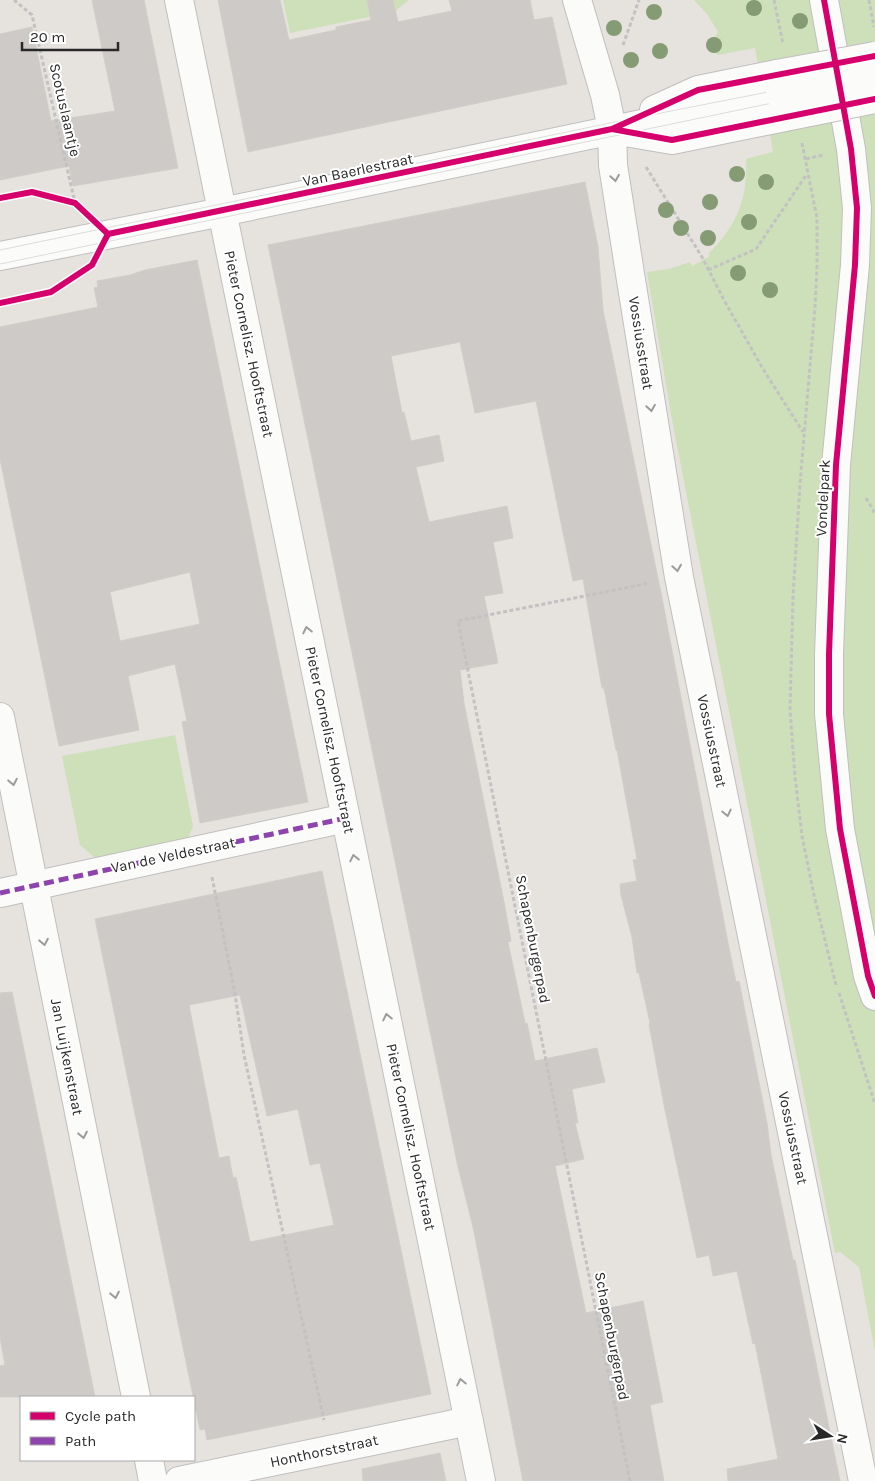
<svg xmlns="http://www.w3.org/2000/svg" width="875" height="1481" font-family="Karla,sans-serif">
<rect width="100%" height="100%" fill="#e6e2de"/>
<path fill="#cee0b9" d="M 283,0 L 409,0 L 394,12 L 290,33 Z
M 694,0 L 875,0 L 875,1351 L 859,1267 L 840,1252 L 835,1253 L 672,420 L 647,272 L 669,269 L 690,262 L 692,266 L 710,256 L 708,254 C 737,226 748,198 746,159 L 773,152 L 755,48 L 718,55 L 708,47 L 718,32 L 707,14 Z
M 175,735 L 193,826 L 185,845 L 101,863 L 80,845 L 62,756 Z"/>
<path fill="#cdcac7" stroke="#d1ceca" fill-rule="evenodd" d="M 92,0 L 144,0 L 178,168 L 73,186 L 69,166 L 0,180 L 0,34 L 32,27 L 51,121 L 115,111 Z
M 218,0 L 280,0 L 289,40 L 336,30 L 336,27 L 371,20 L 367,0 L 393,0 L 398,22 L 452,11 L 449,0 L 530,0 L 534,20 L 552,17 L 567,84 L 248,152 Z
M 585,182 L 598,247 L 603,310 L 662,598 L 729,948 L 736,982 L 739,981 L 767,1123 L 771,1155 L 793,1260 L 795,1260 L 840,1481 L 728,1481 L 727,1469 L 778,1459 L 755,1343 L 753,1344 L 737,1271 L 713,1276 L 709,1255 L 697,1258 L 665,1110 L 649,1024 L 650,1023 L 639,973 L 637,973 L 632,937 L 621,895 L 620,884 L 637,881 L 633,860 L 637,859 L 617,750 L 616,750 L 604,688 L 602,688 L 583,579 L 573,581 L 536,401 L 475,413 L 460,342 L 391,356 L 402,413 L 404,412 L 411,441 L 439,435 L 444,461 L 416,467 L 429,522 L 507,506 L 513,538 L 493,542 L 503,593 L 484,596 L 498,663 L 460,670 L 464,703 L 505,907 L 511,941 L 508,942 L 525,1023 L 527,1023 L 535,1061 L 597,1048 L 605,1082 L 572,1089 L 578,1123 L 575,1123 L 584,1159 L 555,1166 L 586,1313 L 643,1301 L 663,1402 L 650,1405 L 664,1481 L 523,1481 L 473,1227 L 458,1167 L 268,245 Z
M 197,260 L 308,802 L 200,823 L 182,722 L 187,721 L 175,664 L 128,676 L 139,730 L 59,746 L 0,459 L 0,327 L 98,307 L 94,288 L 98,287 L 97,281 L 130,275 L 145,270 ZM 190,572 L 200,624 L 120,641 L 110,592 Z
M 322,871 L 431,1394 L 207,1440 L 205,1429 L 200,1430 L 95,919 ZM 240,995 L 267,1116 L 298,1109 L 310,1165 L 320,1163 L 334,1225 L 250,1242 L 236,1177 L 233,1178 L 229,1156 L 219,1158 L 189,1005 Z
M 12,992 L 51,1180 L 95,1397 L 0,1397 L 0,1366 L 5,1365 L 0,1337 L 0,993 Z
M 440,1453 L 446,1481 L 363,1481 L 362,1469 Z"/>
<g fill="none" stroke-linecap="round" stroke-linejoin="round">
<defs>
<path id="minor" d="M 179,0 L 481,1481
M 577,0 L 605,95 L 612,129 L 613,165 L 631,280 L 679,577 L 863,1481
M 824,0 L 851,149 L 857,208 L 855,265 L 836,465 L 829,654 L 829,714 L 840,829 L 868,976 L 875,996
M 654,110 L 698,90 L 777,74
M 625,132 L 672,140 L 785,117
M 0,256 L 222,212 L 780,95
M 0,717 L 136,1397
M 0,893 L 346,818
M 149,1460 L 153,1481
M 179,1481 L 469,1421"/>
</defs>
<use href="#minor" stroke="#c0bfbf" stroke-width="30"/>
<path stroke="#c3c2c2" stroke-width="3" stroke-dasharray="4 2.5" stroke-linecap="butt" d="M 14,0 L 32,15 L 75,203
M 774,0 L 783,44
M 869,0 L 874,27
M 623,45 L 639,0
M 802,143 L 817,218 L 817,266 L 815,307 L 800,484 L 793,596 L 790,709 L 795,777 L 802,836 L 814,895 L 836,985
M 806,159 L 823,155
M 646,167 L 702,257 L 724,300 L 763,369 L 803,432
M 708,270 L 756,249 L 807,174
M 866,498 L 875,513
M 212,877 L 235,994 L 244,1055 L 324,1420
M 839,993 L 875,1104
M 630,1481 L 458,621 L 650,583"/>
<use href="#minor" stroke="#fbfbfa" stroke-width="28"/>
<path stroke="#ddd" stroke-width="1" d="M 0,250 L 610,123 L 875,71
M 0,264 L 782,101 L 875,84"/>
<defs>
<path id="minor-bridge" d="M 777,74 L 875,56
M 780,95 L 875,77
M 785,117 L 875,99"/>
</defs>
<use href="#minor-bridge" stroke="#c0bfbf" stroke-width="30" stroke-linecap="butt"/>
<use href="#minor-bridge" stroke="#fbfbfa" stroke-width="28"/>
<path stroke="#8e44ad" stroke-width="5" stroke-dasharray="10 5" stroke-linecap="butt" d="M 0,893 L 346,818"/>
<defs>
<path id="cycleway" d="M 824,0 L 851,149 L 857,208 L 855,265 L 836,465 L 829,654 L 829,714 L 840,829 L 868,976 L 875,996
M 612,129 L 672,140 L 875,99
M 0,198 L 32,192 L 75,203 L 108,234
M 108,234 L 612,129 L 698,90 L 875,56
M 0,303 L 51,292 L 92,265 L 108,234"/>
</defs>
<use href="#cycleway" stroke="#fff" stroke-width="9"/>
<use href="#cycleway" stroke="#d6006c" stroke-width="6"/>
</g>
<g fill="#859b74">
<circle cx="754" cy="8" r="8"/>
<circle cx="654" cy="12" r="8"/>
<circle cx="800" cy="21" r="8"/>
<circle cx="614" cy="28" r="8"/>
<circle cx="714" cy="45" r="8"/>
<circle cx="660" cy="51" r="8"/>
<circle cx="631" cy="60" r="8"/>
<circle cx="737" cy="174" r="8"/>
<circle cx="766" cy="182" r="8"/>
<circle cx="710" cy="202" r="8"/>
<circle cx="666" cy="210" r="8"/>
<circle cx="749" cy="222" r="8"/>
<circle cx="681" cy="228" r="8"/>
<circle cx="708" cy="238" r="8"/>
<circle cx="738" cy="273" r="8"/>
<circle cx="770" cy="290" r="8"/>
</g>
<defs><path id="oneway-chevron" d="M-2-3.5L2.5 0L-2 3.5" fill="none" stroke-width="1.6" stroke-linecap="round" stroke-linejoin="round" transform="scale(1.25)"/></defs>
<g stroke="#9c9c9c">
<use href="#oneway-chevron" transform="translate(615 178) rotate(81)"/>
<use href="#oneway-chevron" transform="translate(651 408) rotate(81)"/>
<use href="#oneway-chevron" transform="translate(677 568) rotate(81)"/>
<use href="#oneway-chevron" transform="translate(307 630) rotate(-102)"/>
<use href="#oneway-chevron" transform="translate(13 782) rotate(79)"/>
<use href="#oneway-chevron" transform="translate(727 813) rotate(78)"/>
<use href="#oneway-chevron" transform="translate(354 858) rotate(-102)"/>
<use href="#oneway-chevron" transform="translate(44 942) rotate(79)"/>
<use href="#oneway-chevron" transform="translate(387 1017) rotate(-102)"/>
<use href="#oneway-chevron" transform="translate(83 1135) rotate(79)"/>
<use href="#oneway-chevron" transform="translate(115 1295) rotate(79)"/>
<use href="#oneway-chevron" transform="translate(461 1382) rotate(-102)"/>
</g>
<g text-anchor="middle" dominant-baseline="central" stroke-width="4" stroke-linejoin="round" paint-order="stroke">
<g font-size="15" fill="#282828" stroke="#fff">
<text transform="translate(65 110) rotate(77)">Scotuslaantje</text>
<text transform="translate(358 170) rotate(-12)">Van Baerlestraat</text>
<text transform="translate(641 343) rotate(81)">Vossiusstraat</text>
<text transform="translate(249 344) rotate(78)">Pieter Cornelisz. Hooftstraat</text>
<text transform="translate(823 498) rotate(-87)">Vondelpark</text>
<text transform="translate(330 740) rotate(78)">Pieter Cornelisz. Hooftstraat</text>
<text transform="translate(712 741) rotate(78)">Vossiusstraat</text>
<text transform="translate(173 855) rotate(-12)">Van de Veldestraat</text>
<text transform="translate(533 939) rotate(79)">Schapenburgerpad</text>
<text transform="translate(67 1057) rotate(79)">Jan Luijkenstraat</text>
<text transform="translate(411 1137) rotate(78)">Pieter Cornelisz. Hooftstraat</text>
<text transform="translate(793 1138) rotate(78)">Vossiusstraat</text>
<text transform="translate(612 1336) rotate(79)">Schapenburgerpad</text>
<text transform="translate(324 1451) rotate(-12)">Honthorststraat</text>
</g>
</g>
<rect x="20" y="1396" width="175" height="65" fill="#ffffff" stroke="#a9a9a9"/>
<rect x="30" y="1412" width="25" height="8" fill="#d6006c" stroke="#a9a9a9"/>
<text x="65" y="1421" font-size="15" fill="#282828">Cycle path</text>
<rect x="30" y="1437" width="25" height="8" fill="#8e44ad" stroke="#a9a9a9"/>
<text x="65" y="1446" font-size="15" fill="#282828">Path</text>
<g transform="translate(830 1436) rotate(102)" stroke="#ffffff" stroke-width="4" paint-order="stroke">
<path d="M0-4L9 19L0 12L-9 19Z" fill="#282828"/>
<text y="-8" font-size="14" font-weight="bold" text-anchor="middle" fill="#282828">N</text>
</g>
<path d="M22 42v8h96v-8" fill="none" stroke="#282828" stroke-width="2.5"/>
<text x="30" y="42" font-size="15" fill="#282828" stroke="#ffffff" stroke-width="4" paint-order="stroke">20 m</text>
</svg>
